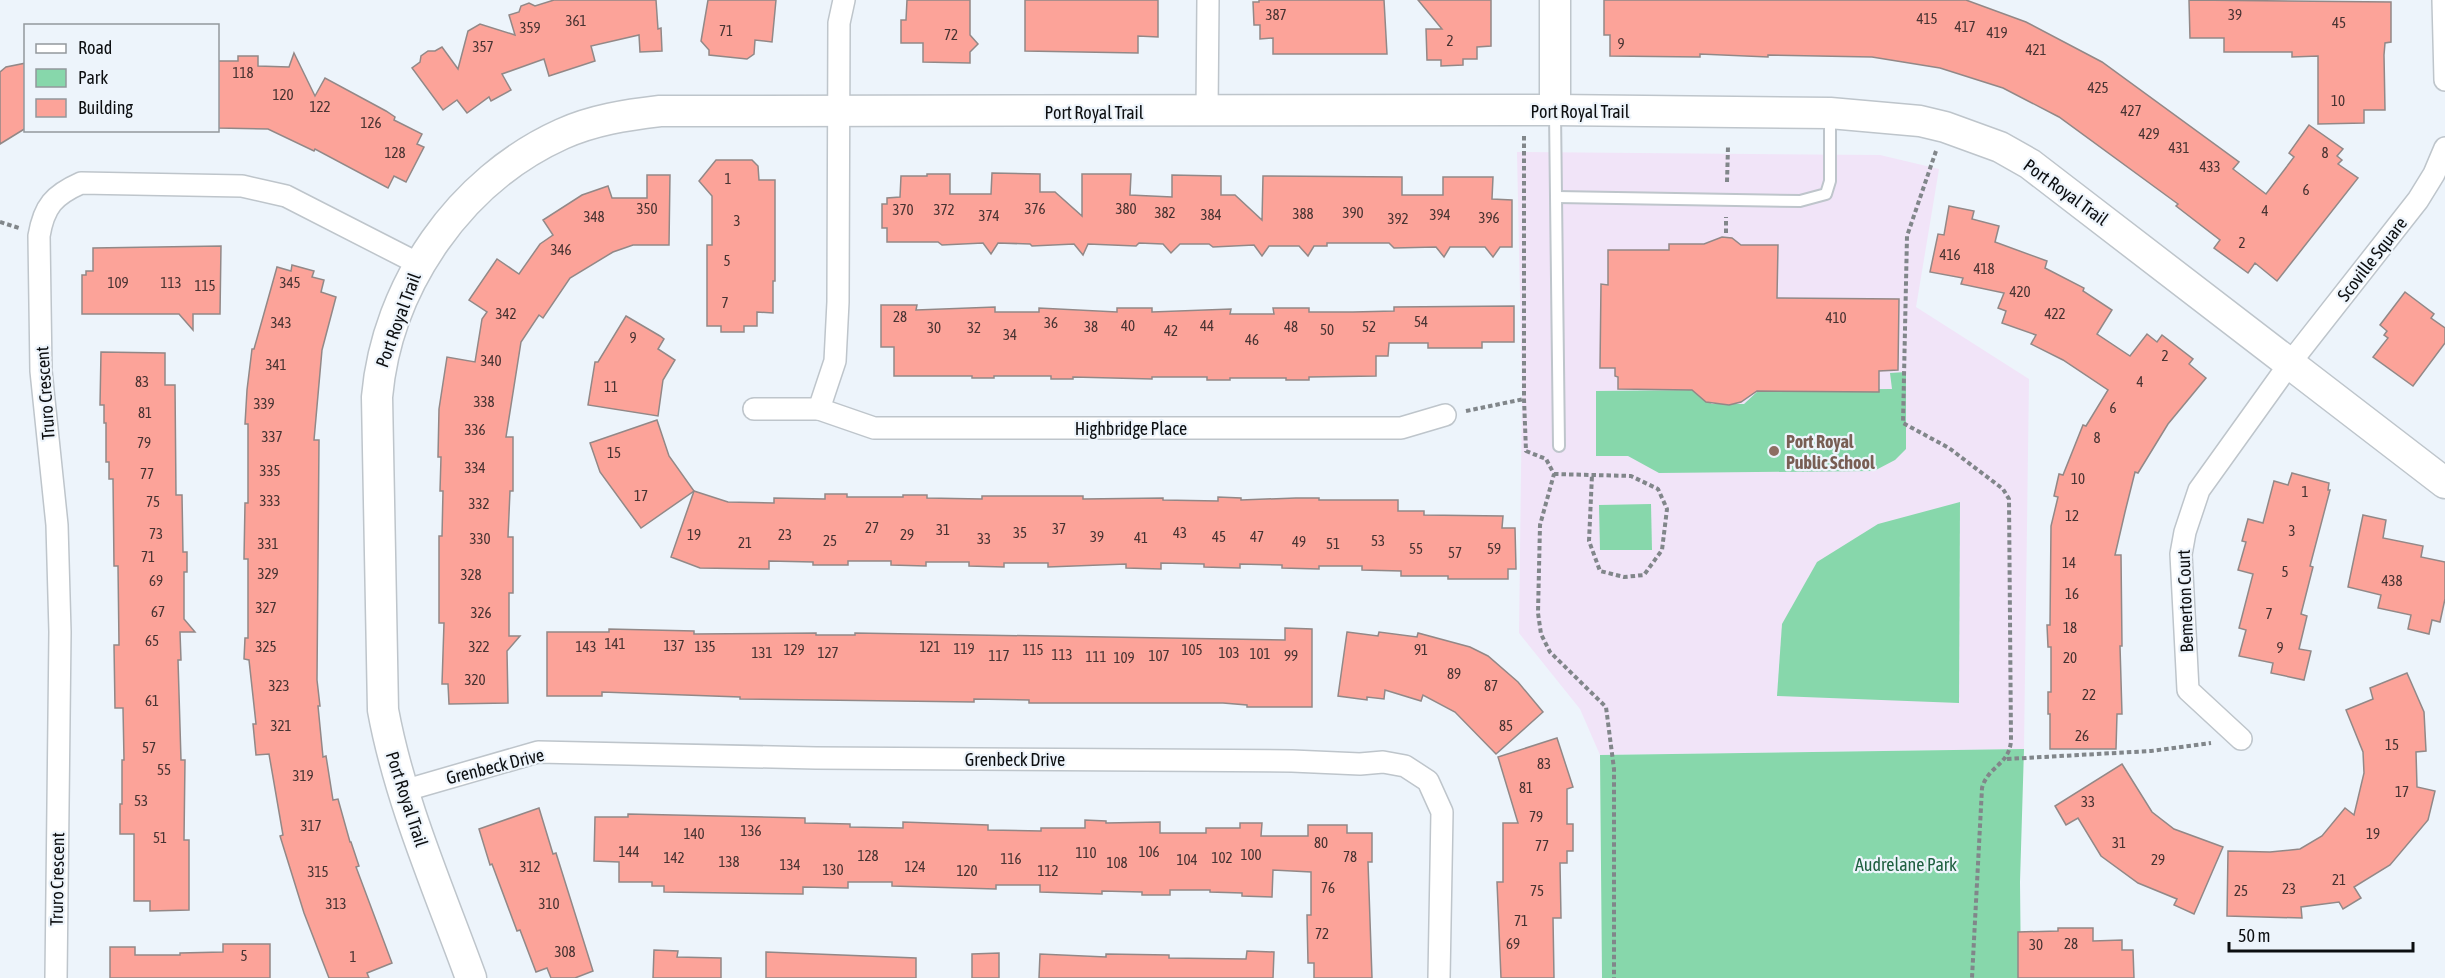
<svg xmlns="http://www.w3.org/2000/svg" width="2445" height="978" viewBox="0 0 2445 978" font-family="'Asap Condensed',sans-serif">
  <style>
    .education { fill: #f1e4f8 }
    .green { fill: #87d7ab }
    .building { fill: #fca399; stroke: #928887; stroke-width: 1.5 }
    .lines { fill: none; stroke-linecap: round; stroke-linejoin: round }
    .lane-casing { stroke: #bec5cb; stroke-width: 14 }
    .street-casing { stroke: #bec5cb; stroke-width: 24 }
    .secondary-casing { stroke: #bec5cb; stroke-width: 33 }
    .path { stroke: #81868a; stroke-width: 4; stroke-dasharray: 4.5 3; stroke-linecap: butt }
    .lane { stroke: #fff; stroke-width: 10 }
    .street { stroke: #fff; stroke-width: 21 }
    .secondary { stroke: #fff; stroke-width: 30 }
    .education-dot { fill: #8d6e63; stroke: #edf4fb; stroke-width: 2 }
    .labels { text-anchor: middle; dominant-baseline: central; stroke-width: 4.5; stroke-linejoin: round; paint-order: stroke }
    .number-label { font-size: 15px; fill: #483332 }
    .street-label { font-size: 18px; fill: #0c0e10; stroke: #edf4fb }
    .education-label { font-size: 18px; font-weight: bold; fill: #785e54; stroke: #edf4fb; text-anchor: start }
    .park-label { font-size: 18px; fill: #1f6041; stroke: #edf4fb }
  </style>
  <rect width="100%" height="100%" fill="#edf4fb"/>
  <path class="education" d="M1517,152L1880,155L1939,169L1916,307L2029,379L2024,749L1600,755L1580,709L1519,633L1522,394Z"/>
  <g class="green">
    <path d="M1906,372V449L1895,460L1874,471L1659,473L1628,456H1596V391L1692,390L1712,404H1744L1759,390L1892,389L1890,373Z"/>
    <path d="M1960,502L1959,703L1777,696L1782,624L1817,562L1878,524Z"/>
    <path d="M1651,504L1652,550H1600L1599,505Z"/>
    <path d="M2024,749L2020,882L2021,978H1602L1600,755Z"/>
  </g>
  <g class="building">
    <path d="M554,0H656L658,29L661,28L662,51L640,52L639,35L591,46L595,61L549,76L544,59L502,74L511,90L491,101L489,97L467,113L457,100L443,110L412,68L420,62L421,56L428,51H435L442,47L458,69L468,31L480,24L515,35L509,15L519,12L521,6L529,3L535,6Z"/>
    <path d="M708,0H776L772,42L755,40L754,54L747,59L709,55V50L701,41Z"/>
    <path d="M907,0H970V35L978,44L970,52V63L923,62V43H901V20H906Z"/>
    <path d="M1025,0H1158V37L1138,36V53L1025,51Z"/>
    <path d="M1259,0H1384L1387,54H1273V38L1260,39V25H1254L1253,2H1259Z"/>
    <path d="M1418,0H1491V46L1477,47V59H1463V65L1441,66V60H1427L1426,29H1442Z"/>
    <path d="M1604,0H1966L2026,22L2102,62L2239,162L2233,169L2266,194L2294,157L2289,153L2309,125L2343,149L2337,156L2342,160L2338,164L2358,178L2277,281L2255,263L2248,273L2214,248L2220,240L2176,206L2178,204L2059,117L2003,88L1940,68L1872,57L1768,55V57L1700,54V57L1610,56V35H1604Z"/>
    <path d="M2189,0L2391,2V42L2385,43L2384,55L2385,110H2364V123L2318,124V56L2292,57V52H2224V38H2190Z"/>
    <path d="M294,53L315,96L325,78L386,111L395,117L394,120L422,134L417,144L424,147L406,182L394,176L388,188L315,149L314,151L268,129L218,128V61H238V56H258V66L289,67Z"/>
    <path d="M26,63V128L0,144V72L6,67Z"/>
    <path d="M716,160H752L758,166L759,180H775V281H773V313L757,312V326H744V332H721V326H707V245H712V196L699,181Z"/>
    <path d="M992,173L1040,174V192H1055L1082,216V174H1131L1130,195L1172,197V175L1221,176V195H1235L1262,220L1263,176L1402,177V195H1443V177H1493L1492,199L1512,200V247H1500L1493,257L1485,247H1450L1444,257L1436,247L1394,248L1389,243H1327V246H1314L1308,256L1299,246H1269L1262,256L1254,245L1213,247L1209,244H1180L1171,253L1163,244L1139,243L1136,246L1088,244L1083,255L1074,244L1032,246L1030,244L998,243L991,254L983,243L942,245L938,242H887V228H882V204H887V198L900,197L901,176H927V174H950V194H991Z"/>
    <path d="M647,175H670L669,245H633L613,252L570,278L543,318L539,315L521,342L506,437H513V491H510L508,537H513V593H509V636H520L507,651L508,703L449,704L448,684H442L444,623H439V536H442L443,491H440L441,457H438L439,409L447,357L475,362L482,319L487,312L469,300L497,259L519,274L540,244L553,235L543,220L582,195L608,186L612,198H647Z"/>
    <path d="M1949,206L1974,211L1972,219L1999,226L1995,242L2047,261L2045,268L2084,288L2083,291L2112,310L2097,334L2130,356L2147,334L2157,342L2162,335L2193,359L2189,364L2206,378L2168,424L2138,473L2135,472L2125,512L2115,555H2121L2122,646H2120L2122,714H2117L2116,749H2050V714H2048V692H2051V647H2048L2047,625H2050L2051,526L2058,497L2054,496L2059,474L2063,475L2083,425L2086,426L2108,390L2063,360L2031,344L2036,335L2002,323L2006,311L1998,308L2004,293L1961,284L1963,278L1930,272L1938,234L1944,235Z"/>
    <path d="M1722,237L1732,238L1741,245H1778L1777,298L1899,299L1898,370L1879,371V392L1757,391L1741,402L1729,405L1706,402L1692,390L1618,389V377L1615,376V368H1600L1601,284L1608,285V250H1669V244H1704Z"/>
    <path d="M221,246L220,314H193V330L179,314H82V275H86V271H93V248Z"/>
    <path d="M292,265L314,271L312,277L324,280L321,292L336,297L322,350L314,440H319L317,680L320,706H318L323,757L326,756L333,800L338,799L350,842H351L359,866L356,867L392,963L367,973L369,978H329L304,913L280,836L283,835L269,754L256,755L253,724H256L249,660L244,659L245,638H248V559H244L245,503H248V424H245L247,390L252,349H254L277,267L291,271Z"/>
    <path d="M2405,292L2434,314L2431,318L2445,328V343L2413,386L2373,357L2388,338L2384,335L2387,331L2380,325Z"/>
    <path d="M881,305H917L916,310L995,307V312H1039V308L1117,312V308H1152V312L1231,309L1230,314H1274L1273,308H1309V312H1353L1394,311V307L1514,306V342H1482V348H1428V343H1389L1388,356H1376V376L1309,377V380H1286V378H1230V380H1207V377H1152V379L1073,377V379H1051V376H994V378H972V376H894V347H881Z"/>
    <path d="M626,316L660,336L664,339L658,349L675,360L663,380L658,416L588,405L595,362H598Z"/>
    <path d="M101,352L165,353V385H175L176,495H182L183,552H187V572H184V619L195,632H180L181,660H178L181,760H185L184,840H189V910L150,911V901H134V834H120V804H122V760H124L123,708H115L114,645H119L118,566H114L113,479H109V462H106V423H104V405H100Z"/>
    <path d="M657,420L669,456L694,491L641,528L600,472L590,443Z"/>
    <path d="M2292,473L2329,483L2328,490H2330L2310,566L2313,567L2301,614L2307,616L2299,649L2311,651L2304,680L2271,673L2273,663L2239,656L2246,630L2239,628L2253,574L2238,570L2246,542L2242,541L2248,519L2263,523L2274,481L2288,485Z"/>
    <path d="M694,491L728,502L774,503V498L825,499V494H847V497H903V495H927V498L982,499V496H1083V499L1163,498V500L1218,501V497L1241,498V500L1296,498H1319V500H1398V511H1424V515L1503,516L1502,528H1515L1516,569H1508V579H1448V576H1401V571L1362,570V566H1319V569L1282,568V565L1240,564V568L1204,567V564L1161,563V569L1126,568V564L1048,567V563H1004V567L969,566V562H926V566L891,565V561H848V565H813V562L769,561V569L700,568L671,557Z"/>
    <path d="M2363,515L2386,520L2383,538L2423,546L2421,557L2445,562V599L2440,622L2432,620L2429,634L2408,629L2411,615L2378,608L2381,595L2348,587Z"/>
    <path d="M1285,628L1312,629V707H1247V705L1223,703H1029V700L974,699V702L740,699V697L602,692V696H547V632H609V629L694,631V634L816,633V635H855V633L1285,640Z"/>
    <path d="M1347,632L1378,636L1379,632L1417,637L1418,633L1470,647L1488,656L1518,682L1543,712L1496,754L1455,712L1423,695L1421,701L1385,690L1384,699L1367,697V700L1338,696Z"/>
    <path d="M2407,673L2424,712L2426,751L2416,752L2417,787L2435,791L2428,820L2390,865L2354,887L2361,898L2343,909L2339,902L2301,907L2302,918L2227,916L2228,851L2270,852L2300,849L2322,836L2345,808L2354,815L2364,773L2363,752L2346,710L2373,699L2370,688Z"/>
    <path d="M1557,738L1573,787L1567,789V824H1573V851H1567V863H1560L1561,918H1553L1554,978H1501L1497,882H1503V823H1518L1498,757Z"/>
    <path d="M2122,764L2152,812L2174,829L2223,847L2194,914L2174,905L2177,899L2138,883L2101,856L2078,818L2066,825L2055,806Z"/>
    <path d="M539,808L553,854L556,853L593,971L575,978H551L547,968L536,972L520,930L517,931L492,864L490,865L479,829Z"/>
    <path d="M628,814L805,818V823L850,824V827L903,828V822L988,825V830L1041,831V828H1085V820L1106,821V823L1160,822V833H1206V828H1240V823H1262L1261,836H1308V825H1347V833H1372V862H1368L1372,978H1314V963H1308L1307,915H1311V872L1273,870L1272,897L1242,896V893L1210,892V890H1170V895H1142V892L1102,891V894L1040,892V885H996V889L892,886V882H848V888L803,887V894L664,892V886H652V882H619V862L594,861L595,817H628Z"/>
    <path d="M2058,928H2093V941L2122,940V950H2133L2134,978H2018V932L2058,931Z"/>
    <path d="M223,944H270V978H110V947H135V955H180V953L223,952Z"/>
    <path d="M654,950L678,951L677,957L721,958V978H653Z"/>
    <path d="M1247,951L1274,952L1273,978H1039L1040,954L1106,957V954L1169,955V958L1246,959Z"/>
    <path d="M766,952L916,958V978H766Z"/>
    <path d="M999,953V978H972V954Z"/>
  </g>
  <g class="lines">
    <defs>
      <g id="lane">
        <path d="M1555,113L1559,446"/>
        <path d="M1557,197L1800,201L1826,194L1830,181V114"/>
      </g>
      <g id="street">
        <path d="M844,0L839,23L838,302L835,361L819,409L874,428H1401L1445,415"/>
        <path d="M2443,0L2445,80"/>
        <path d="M1207,112L1208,0"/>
        <path d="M754,409H819"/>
        <path d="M2241,739L2188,690L2181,554L2185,532L2199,490L2290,363L2418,200L2434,174L2445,148"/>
        <path d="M403,791L538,752L816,758L1292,761L1360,764L1383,762L1405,766L1428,781L1442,812L1439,978"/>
        <path d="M56,978L60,632L57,525L41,371L39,236C44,206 54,195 81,183L242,186L286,196L419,264"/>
      </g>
      <g id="secondary">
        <path d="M1555,0V110"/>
        <path d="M471,978C439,890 400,802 383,710L377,397C387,285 460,180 562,134C593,120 626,115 660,111L1555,110L1830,113L1920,121L1945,127L2000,147L2030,164L2445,483"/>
      </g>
    </defs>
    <use href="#lane" class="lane-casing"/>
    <use href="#street" class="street-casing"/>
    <use href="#secondary" class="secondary-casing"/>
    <g class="path">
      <path d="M1524,136V399L1526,451L1546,459L1554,474L1540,525L1538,613L1541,634L1550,652L1606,707L1614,769V978"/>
      <path d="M1936,151L1907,236L1903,423L1949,448L2003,489L2009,499L2011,741C2009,765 1988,766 1982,788L1972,978"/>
      <path d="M1727,182L1728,147"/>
      <path d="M0,222L19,228"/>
      <path d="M1726,233V217"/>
      <path d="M1466,411L1524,399"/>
      <path d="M1554,474L1631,476L1658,489L1667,509L1662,550L1644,575L1624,577L1600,571L1589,541L1592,475"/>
      <path d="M2007,759L2151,751L2211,743"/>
    </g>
    <use href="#lane" class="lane"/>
    <use href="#street" class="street"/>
    <use href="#secondary" class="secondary"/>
  </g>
  <circle class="education-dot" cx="1774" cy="451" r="6"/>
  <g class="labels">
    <g class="number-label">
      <text x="1276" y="14">387</text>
      <text x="2235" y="14">39</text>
      <text x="1927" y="18">415</text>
      <text x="576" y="20">361</text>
      <text x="2339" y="22">45</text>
      <text x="1965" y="26">417</text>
      <text x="530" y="27">359</text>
      <text x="726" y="30">71</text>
      <text x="1997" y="32">419</text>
      <text x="951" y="34">72</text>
      <text x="1450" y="40">2</text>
      <text x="1621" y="43">9</text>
      <text x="483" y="46">357</text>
      <text x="2036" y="49">421</text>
      <text x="243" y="72">118</text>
      <text x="2098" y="87">425</text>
      <text x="283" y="94">120</text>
      <text x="2338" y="100">10</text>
      <text x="320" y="106">122</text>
      <text x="2131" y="110">427</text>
      <text x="371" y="122">126</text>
      <text x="2149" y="133">429</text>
      <text x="2179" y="147">431</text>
      <text x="395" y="152">128</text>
      <text x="2325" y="152">8</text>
      <text x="2210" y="166">433</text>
      <text x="728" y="178">1</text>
      <text x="2306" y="189">6</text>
      <text x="647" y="208">350</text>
      <text x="1035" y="208">376</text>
      <text x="1126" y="208">380</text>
      <text x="903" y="209">370</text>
      <text x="944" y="209">372</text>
      <text x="2265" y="210">4</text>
      <text x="1165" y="212">382</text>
      <text x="1353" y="212">390</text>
      <text x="1303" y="213">388</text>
      <text x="1211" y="214">384</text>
      <text x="1440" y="214">394</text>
      <text x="989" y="215">374</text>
      <text x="594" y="216">348</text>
      <text x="1489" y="217">396</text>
      <text x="1398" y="218">392</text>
      <text x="737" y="220">3</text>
      <text x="2242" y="242">2</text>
      <text x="561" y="249">346</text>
      <text x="1950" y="254">416</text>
      <text x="727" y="260">5</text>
      <text x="1984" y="268">418</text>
      <text x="118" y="282">109</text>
      <text x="171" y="282">113</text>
      <text x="290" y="282">345</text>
      <text x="205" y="285">115</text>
      <text x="2020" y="291">420</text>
      <text x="725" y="302">7</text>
      <text x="506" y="313">342</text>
      <text x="2055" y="313">422</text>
      <text x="900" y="316">28</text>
      <text x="1836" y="317">410</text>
      <text x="1421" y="321">54</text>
      <text x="281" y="322">343</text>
      <text x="1051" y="322">36</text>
      <text x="1128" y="325">40</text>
      <text x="1207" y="325">44</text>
      <text x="1091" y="326">38</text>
      <text x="1291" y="326">48</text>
      <text x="1369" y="326">52</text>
      <text x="934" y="327">30</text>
      <text x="974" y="327">32</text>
      <text x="1327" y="329">50</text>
      <text x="1171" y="330">42</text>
      <text x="1010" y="334">34</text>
      <text x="633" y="337">9</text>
      <text x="1252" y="339">46</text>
      <text x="2165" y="355">2</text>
      <text x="491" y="360">340</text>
      <text x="276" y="364">341</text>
      <text x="142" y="381">83</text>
      <text x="2140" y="381">4</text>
      <text x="611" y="386">11</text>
      <text x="484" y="401">338</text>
      <text x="264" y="403">339</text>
      <text x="2113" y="407">6</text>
      <text x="145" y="412">81</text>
      <text x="475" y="429">336</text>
      <text x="272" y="436">337</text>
      <text x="2097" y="437">8</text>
      <text x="144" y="442">79</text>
      <text x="614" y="452">15</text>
      <text x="475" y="467">334</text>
      <text x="270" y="470">335</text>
      <text x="147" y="473">77</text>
      <text x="2078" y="478">10</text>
      <text x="2305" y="491">1</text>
      <text x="641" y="495">17</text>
      <text x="270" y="500">333</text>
      <text x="153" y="501">75</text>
      <text x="479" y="503">332</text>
      <text x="2072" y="515">12</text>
      <text x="872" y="527">27</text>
      <text x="1059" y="528">37</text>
      <text x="943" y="529">31</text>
      <text x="2292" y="530">3</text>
      <text x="1020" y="532">35</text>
      <text x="1180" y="532">43</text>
      <text x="156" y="533">73</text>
      <text x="694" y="534">19</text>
      <text x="785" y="534">23</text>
      <text x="907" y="534">29</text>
      <text x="1097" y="536">39</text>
      <text x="1219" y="536">45</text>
      <text x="1257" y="536">47</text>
      <text x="1141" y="537">41</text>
      <text x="480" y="538">330</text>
      <text x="984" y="538">33</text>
      <text x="830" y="540">25</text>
      <text x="1378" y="540">53</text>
      <text x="1299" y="541">49</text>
      <text x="745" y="542">21</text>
      <text x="268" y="543">331</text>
      <text x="1333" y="543">51</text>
      <text x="1416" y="548">55</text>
      <text x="1494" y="548">59</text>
      <text x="1455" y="552">57</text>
      <text x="148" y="556">71</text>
      <text x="2069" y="562">14</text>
      <text x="2285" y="571">5</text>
      <text x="268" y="573">329</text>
      <text x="471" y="574">328</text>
      <text x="156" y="580">69</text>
      <text x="2392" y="580">438</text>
      <text x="2072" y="593">16</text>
      <text x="266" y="607">327</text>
      <text x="158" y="611">67</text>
      <text x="481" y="612">326</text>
      <text x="2269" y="613">7</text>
      <text x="2070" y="627">18</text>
      <text x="152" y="640">65</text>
      <text x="615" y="643">141</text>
      <text x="674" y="645">137</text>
      <text x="266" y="646">325</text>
      <text x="479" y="646">322</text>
      <text x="586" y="646">143</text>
      <text x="705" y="646">135</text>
      <text x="930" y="646">121</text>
      <text x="2280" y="647">9</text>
      <text x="964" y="648">119</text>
      <text x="794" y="649">129</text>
      <text x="1033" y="649">115</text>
      <text x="1192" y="649">105</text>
      <text x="1421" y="649">91</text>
      <text x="762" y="652">131</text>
      <text x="828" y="652">127</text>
      <text x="1229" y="652">103</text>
      <text x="1260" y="653">101</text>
      <text x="1062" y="654">113</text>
      <text x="999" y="655">117</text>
      <text x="1159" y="655">107</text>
      <text x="1291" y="655">99</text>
      <text x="1096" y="656">111</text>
      <text x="1124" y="657">109</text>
      <text x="2070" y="657">20</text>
      <text x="1454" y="673">89</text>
      <text x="475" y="679">320</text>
      <text x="279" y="685">323</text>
      <text x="1491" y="685">87</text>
      <text x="2089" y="694">22</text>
      <text x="152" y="700">61</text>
      <text x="281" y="725">321</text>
      <text x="1506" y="725">85</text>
      <text x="2082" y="735">26</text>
      <text x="2392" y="744">15</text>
      <text x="149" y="747">57</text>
      <text x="1544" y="763">83</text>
      <text x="164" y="769">55</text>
      <text x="303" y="775">319</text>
      <text x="1526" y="787">81</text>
      <text x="2402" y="791">17</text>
      <text x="141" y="800">53</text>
      <text x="2088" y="801">33</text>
      <text x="1536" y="816">79</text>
      <text x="311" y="825">317</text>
      <text x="751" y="830">136</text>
      <text x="694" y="833">140</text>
      <text x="2373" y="833">19</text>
      <text x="160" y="837">51</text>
      <text x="1321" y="842">80</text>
      <text x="2119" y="842">31</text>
      <text x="1542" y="845">77</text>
      <text x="629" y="851">144</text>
      <text x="1149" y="851">106</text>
      <text x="1086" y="852">110</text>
      <text x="1251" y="854">100</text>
      <text x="868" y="855">128</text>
      <text x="1350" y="856">78</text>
      <text x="674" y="857">142</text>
      <text x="1222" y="857">102</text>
      <text x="1011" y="858">116</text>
      <text x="1187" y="859">104</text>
      <text x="2158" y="859">29</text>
      <text x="729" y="861">138</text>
      <text x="1117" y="862">108</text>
      <text x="790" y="864">134</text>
      <text x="530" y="866">312</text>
      <text x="915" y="866">124</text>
      <text x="833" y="869">130</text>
      <text x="967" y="870">120</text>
      <text x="1048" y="870">112</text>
      <text x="318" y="871">315</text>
      <text x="2339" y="879">21</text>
      <text x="1328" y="887">76</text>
      <text x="2289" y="888">23</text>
      <text x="1537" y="890">75</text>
      <text x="2241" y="890">25</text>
      <text x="336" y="903">313</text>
      <text x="549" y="903">310</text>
      <text x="1521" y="920">71</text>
      <text x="1322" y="933">72</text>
      <text x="1513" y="943">69</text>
      <text x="2071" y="943">28</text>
      <text x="2036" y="944">30</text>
      <text x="565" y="951">308</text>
      <text x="244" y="955">5</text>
      <text x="353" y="956">1</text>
    </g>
    <g class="street-label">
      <text x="1580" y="111">Port Royal Trail</text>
      <text x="1094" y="112">Port Royal Trail</text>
      <text transform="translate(2066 192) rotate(36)">Port Royal Trail</text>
      <text transform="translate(2372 259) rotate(-52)">Scoville Square</text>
      <text transform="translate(398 320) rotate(-70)">Port Royal Trail</text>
      <text transform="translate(45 393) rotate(-94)">Truro Crescent</text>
      <text x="1131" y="428">Highbridge Place</text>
      <text transform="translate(2185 601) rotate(-92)">Bemerton Court</text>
      <text x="1015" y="759">Grenbeck Drive</text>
      <text transform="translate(495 766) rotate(-14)">Grenbeck Drive</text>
      <text transform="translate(407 799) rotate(72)">Port Royal Trail</text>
      <text transform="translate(57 879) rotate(-89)">Truro Crescent</text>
    </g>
    <g class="education-label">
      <text x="1786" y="441">Port Royal<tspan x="1786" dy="21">Public School</tspan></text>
    </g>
    <g class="park-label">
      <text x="1906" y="864">Audrelane Park</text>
    </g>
  </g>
  <rect x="24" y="24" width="195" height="108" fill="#edf4fb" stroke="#93989d" stroke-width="1.5"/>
  <rect x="36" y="44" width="30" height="9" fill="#ffffff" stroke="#93989d" stroke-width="1.5"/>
  <text x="78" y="54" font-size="18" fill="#0c0e10">Road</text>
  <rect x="36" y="69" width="30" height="18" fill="#87d7ab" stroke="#93989d" stroke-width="1.5"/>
  <text x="78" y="84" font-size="18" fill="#0c0e10">Park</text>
  <rect x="36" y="99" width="30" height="18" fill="#fca399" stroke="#93989d" stroke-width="1.5"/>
  <text x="78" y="114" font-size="18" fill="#0c0e10">Building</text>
  <path d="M2229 942v9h184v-9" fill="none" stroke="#0c0e10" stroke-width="3"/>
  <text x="2238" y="942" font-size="18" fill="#0c0e10" stroke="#edf4fb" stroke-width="4.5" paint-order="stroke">50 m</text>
</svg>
